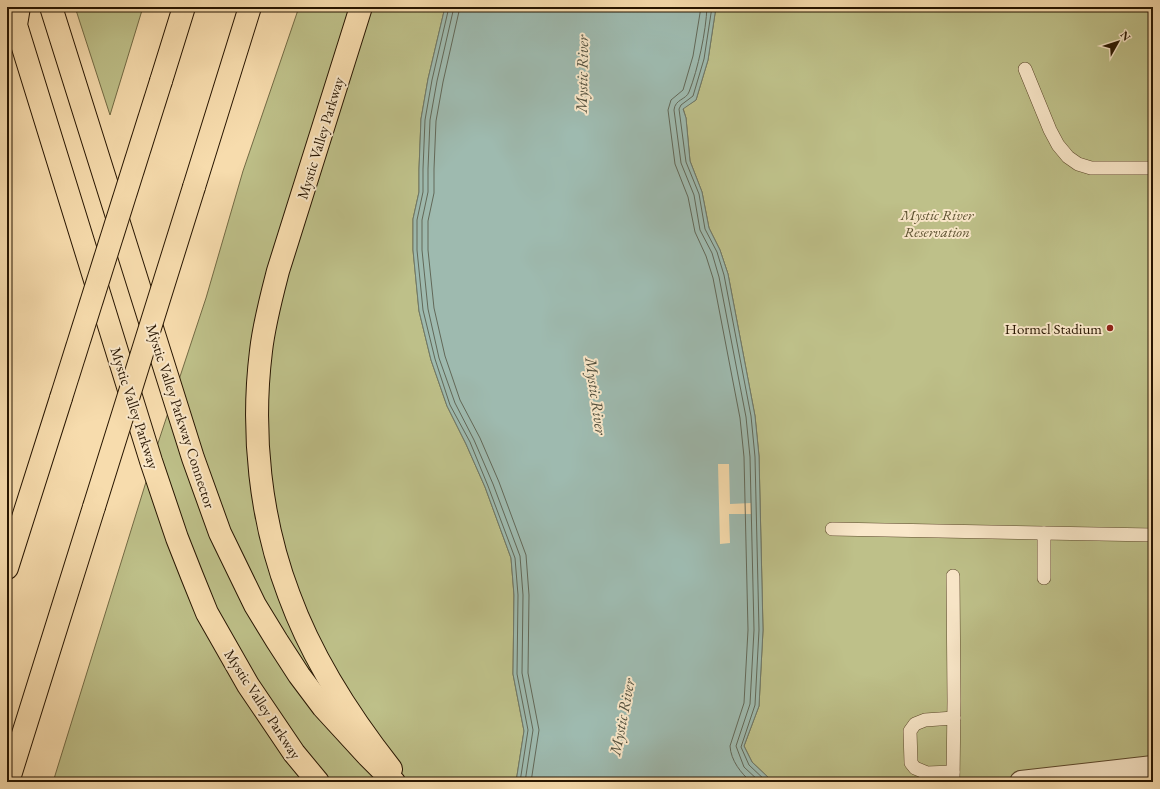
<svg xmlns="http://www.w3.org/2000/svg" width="1160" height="789" viewBox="0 0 1160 789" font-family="'EB Garamond',serif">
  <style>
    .green { fill: #bec089; stroke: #726a44 }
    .water { fill: #9ebaaf; stroke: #6e7869 }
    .pier { fill: #f7dcad }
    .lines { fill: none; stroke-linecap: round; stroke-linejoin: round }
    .shore { stroke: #626858; stroke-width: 1 }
    .lane-casing { stroke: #5b472b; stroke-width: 14 }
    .street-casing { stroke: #5b472b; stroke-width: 24 }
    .primary-casing { stroke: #271500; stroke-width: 24 }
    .highway-casing { stroke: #271500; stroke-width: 24 }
    .lane { stroke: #fae8ca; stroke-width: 13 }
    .street { stroke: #fae8ca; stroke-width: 22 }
    .primary { stroke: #f7dcad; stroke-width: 22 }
    .highway { stroke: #f7dcad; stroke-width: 22 }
    .highway-bridge-casing { stroke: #271500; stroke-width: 24; stroke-linecap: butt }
    .highway-bridge { stroke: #f7dcad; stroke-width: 22 }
    .poi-dot { fill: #8f2418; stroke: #fae8ca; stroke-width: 1.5 }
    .labels { text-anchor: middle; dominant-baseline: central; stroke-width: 4; stroke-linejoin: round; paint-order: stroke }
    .street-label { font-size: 15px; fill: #271500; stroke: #fae8ca }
    .park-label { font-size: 15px; font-style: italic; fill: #5c5130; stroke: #fae8ca }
    .poi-label { font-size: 15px; fill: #271500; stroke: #fae8ca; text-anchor: end }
    .water-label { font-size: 16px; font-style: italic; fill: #514f3d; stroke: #fae8ca }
  </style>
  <rect width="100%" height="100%" fill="#f7dcad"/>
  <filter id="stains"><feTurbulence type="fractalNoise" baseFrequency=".005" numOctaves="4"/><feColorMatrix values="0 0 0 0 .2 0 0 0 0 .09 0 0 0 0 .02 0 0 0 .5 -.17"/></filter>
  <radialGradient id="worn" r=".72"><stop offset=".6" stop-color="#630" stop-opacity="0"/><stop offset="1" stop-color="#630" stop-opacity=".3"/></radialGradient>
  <g class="green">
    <path d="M75,7H143L110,115Z"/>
    <path d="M299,7H445L428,79L421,119L419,169V192L413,219V250L419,311L431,360L447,406L466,444L485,487L511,558L514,595L513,674L524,731L516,782H53L159,440L206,298L243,171Z"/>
    <path d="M716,7H1153V782H771L772,781L752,762L744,746L759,706L763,630L759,456L755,416L728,274L720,250L709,228L702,192L690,161L686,118L683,108L696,100L708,60Z"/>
  </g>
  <path class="water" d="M445,7H716L708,60L696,100L683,109L686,118L690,161L702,192L709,228L720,250L728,274L755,416L759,456L763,630L759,706L744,746L752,762L772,781L771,782H516L524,731L513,674L514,595L511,558L485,487L466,444L447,406L431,360L419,311L413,250V219L419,192V169L421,119L428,79Z"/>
  <path class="pier" d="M718,464H729L730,504L751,503V514H729L730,543L720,544Z"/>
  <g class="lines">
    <g class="shore">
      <path d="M449,7L432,80L425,120L423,169V192L417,220V250L423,310L435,359L450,405L470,442L488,486L515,558L518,595L517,674L528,730L520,782"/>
      <path d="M454,7L437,81L430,120L428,169V192L422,220V250L428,309L439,358L455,403L474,440L493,484L520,556L523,595L522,673L533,730L525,782"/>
      <path d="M460,7L443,82L436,121L434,169V193L428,221V250L434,308L445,356L460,400L480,438L499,482L526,555L529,595L528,673L539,730L531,782"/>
      <path d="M701,7L693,56L683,90L671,100L668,110L675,164L688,197L695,232L706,256L713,278L740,418L744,457L748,630L744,703L730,746C731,761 741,773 751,782"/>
      <path d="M707,7C706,32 698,69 689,92C686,100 675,99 674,110L681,163L694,195L700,230L712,253L719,277L746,417L750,457L754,630L750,704L736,746L744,767L760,782"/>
      <path d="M712,7L704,59L693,96L681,105L679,109L686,162L699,194L705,229L717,252L724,275L751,416L755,457L759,630L755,705L741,747L749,765L767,782"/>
    </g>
    <defs>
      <g id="lane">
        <path d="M1025,69L1050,130L1058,145L1068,157L1078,164L1091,168H1153"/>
        <path d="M832,529L1153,535"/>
        <path d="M1044,578V533"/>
        <path d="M953,772L927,773L915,768L911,763L910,731L915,724L925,720L954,718"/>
        <path d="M953,782L954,701L953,576"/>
      </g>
      <path id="street" d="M1021,782L1153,767"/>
      <path id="primary" d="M361,7L278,271C271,298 264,324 261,351C251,432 260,519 289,595C312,658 350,717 391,769"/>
      <g id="highway">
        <path d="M19,7L16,25L151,461L177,538L192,576L207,613L248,685L294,753L318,782"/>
        <path d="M51,7L193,458L220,533L255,605L277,641L299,675L323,707L368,756L394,782"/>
        <path d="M161,81L184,7"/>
        <path d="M194,187L250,7"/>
        <path d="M7,568L61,398"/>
        <path d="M8,782L94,507"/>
      </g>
    </defs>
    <use href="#lane" class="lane-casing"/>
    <use href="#street" class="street-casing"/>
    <use href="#primary" class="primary-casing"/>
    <use href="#highway" class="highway-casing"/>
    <use href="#lane" class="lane"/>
    <use href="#street" class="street"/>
    <use href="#primary" class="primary"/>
    <use href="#highway" class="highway"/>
    <defs>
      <g id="highway-bridge">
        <path d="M61,398L161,81"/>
        <path d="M94,507L194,187"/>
      </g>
    </defs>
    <use href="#highway-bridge" class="highway-bridge-casing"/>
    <use href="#highway-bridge" class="highway-bridge"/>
  </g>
  <circle class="poi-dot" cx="1110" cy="328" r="4"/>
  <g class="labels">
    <g class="street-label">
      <text transform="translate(320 138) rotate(-73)">Mystic Valley Parkway</text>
      <text transform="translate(135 408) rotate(72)">Mystic Valley Parkway</text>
      <text transform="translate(181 416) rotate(72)">Mystic Valley Parkway Connector</text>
      <text transform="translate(263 704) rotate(57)">Mystic Valley Parkway</text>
    </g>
    <g class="park-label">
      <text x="937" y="214">Mystic River<tspan x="937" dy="17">Reservation</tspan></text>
    </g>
    <g class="poi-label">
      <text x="1102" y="328">Hormel Stadium</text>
    </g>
    <g class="water-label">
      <text transform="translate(582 74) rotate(-89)">Mystic River</text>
      <text transform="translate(596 396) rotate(82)">Mystic River</text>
      <text transform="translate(622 717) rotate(-79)">Mystic River</text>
    </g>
  </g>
  <rect width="1160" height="789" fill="none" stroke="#f7dcad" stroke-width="24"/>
  <rect x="8" y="8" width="1144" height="773" fill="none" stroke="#271500" stroke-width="2"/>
  <rect x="12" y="12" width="1136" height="765" fill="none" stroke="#271500"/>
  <g transform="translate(1118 42) rotate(51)" stroke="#fae8ca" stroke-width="3" paint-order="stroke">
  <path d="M0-3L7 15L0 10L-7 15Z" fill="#271500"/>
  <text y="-6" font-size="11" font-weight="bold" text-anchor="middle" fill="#271500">N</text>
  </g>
  <rect width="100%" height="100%" filter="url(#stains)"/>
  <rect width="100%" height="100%" fill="url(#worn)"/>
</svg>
